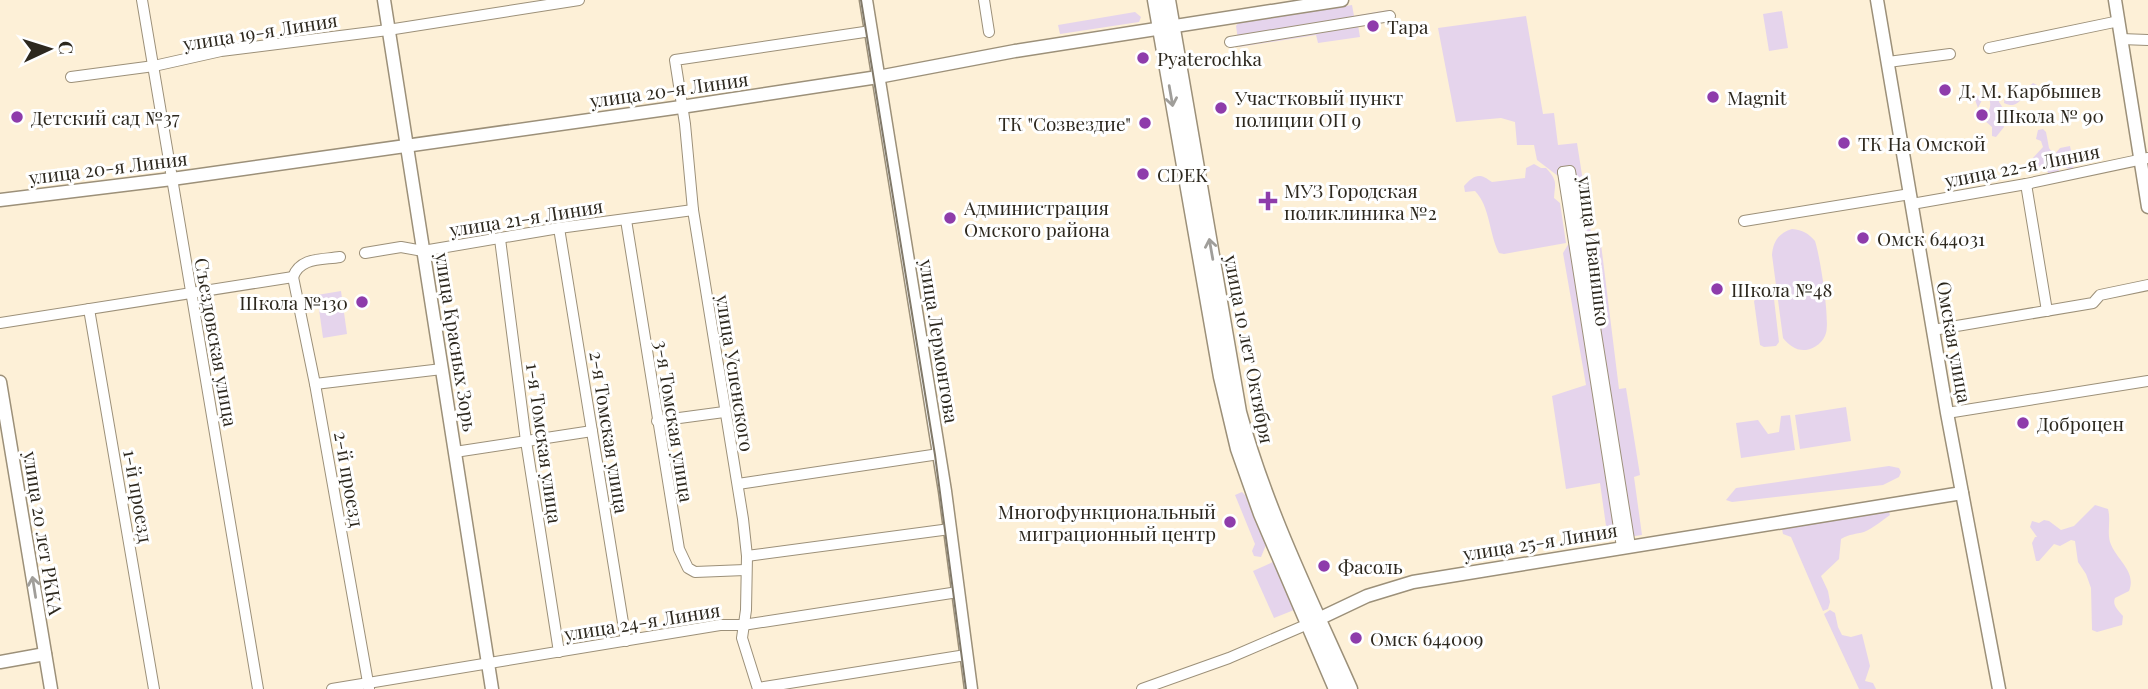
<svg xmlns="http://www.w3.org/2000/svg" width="2148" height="689" viewBox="0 0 2148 689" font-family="'Playfair Display',serif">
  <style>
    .green { fill: #e5d4ec }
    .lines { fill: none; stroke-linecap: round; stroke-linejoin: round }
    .street-casing { stroke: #9c9079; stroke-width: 12 }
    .secondary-casing { stroke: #9c9079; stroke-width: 15 }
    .primary-casing { stroke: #9c9079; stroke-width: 17 }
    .street { stroke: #fff; stroke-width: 10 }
    .secondary { stroke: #fff; stroke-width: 12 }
    .primary { stroke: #fff; stroke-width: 14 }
    .tram { stroke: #817969; stroke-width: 2 }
    .oneway { stroke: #a09e9a }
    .poi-dot { fill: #8e3cab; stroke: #fff; stroke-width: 2.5 }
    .labels { text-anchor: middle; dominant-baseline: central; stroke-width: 6; stroke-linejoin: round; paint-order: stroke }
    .poi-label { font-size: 19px; fill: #2d281e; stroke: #fff; text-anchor: start }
    .street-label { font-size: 19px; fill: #2d281e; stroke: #fff }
  </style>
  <rect width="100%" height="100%" fill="#fdf0d7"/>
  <g class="green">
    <path d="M1352,5L1354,16L1388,10L1389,20L1358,25L1360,37L1318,43L1316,35L1239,47L1236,26L1238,23Z"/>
    <path d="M1782,11L1788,48L1769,51L1763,14Z"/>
    <path d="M1135,12L1141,17L1139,22L1060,34L1058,25Z"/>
    <path d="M1526,16L1543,114L1554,113L1558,145L1577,143L1593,245L1601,244L1619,389L1626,388L1640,475L1634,477L1642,535L1608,540L1600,483L1566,489L1552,396L1586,385L1563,253L1569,243L1558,176L1537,160L1534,145H1517L1515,122L1501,118L1456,122L1438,28Z"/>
    <path d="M2033,83L2037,85V96L2023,98C2016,105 2013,107 2004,103C2006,90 2013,92 2024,89C2027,88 2030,85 2033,83Z"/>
    <path d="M1999,92V102L2003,108L1999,111L2004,127L1996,137L1992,136V127L1984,120C1986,111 1993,110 1989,98H1983L1978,108L1974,97Z"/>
    <path d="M2043,129L2046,132L2049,148L2054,155L2060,148L2070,146L2074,165L2072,170L2057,165L2059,171L2053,175L2048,173L2045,165L2037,167L2032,165V159L2043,147L2041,141L2036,139L2038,130Z"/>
    <path d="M1534,164L1541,168H1546C1558,181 1555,183 1554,198L1560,203L1566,243L1504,254L1499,253C1489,234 1490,206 1475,191L1465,192L1464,186C1474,175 1479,172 1492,182L1525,178L1526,168Z"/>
    <path d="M1792,229C1803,230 1808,233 1815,241C1820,256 1830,319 1826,333C1824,341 1815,349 1806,350C1796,351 1789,345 1783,338L1772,255C1773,241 1779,233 1792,229Z"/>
    <path d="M341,291L347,334L323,338L317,295Z"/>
    <path d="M1770,296L1774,299L1779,342L1776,346L1764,347L1760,345L1754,301L1757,298Z"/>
    <path d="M1846,407L1851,441L1800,449L1795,415Z"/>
    <path d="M1790,415L1795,450L1741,458L1736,423L1758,420L1768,434L1779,432L1781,416Z"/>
    <path d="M1889,466L1899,468L1901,472L1899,477L1883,485L1732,502L1726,500L1736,488Z"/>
    <path d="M1242,492L1245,495L1266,545L1261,557L1254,556L1252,551L1255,544L1235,495Z"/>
    <path d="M2095,505L2108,509C2111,520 2107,531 2110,542C2116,560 2137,571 2129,591L2115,598C2112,605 2118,610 2123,616L2122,625L2097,632L2092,630L2091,588L2086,574L2078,562L2075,541L2071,540L2060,546L2054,544L2039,561H2036L2032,543L2035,537H2037L2030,527L2032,521L2039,523L2044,520L2049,521L2061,530L2074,526Z"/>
    <path d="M1888,509L1890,515C1883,520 1872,529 1864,532C1856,534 1850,534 1841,539L1839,559L1821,576L1828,591L1830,602L1828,609L1823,611L1791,537L1783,534L1782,529L1784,526Z"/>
    <path d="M1273,562L1294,610L1274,618L1253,571Z"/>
    <path d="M1830,610L1835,613L1838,627L1842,635L1851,637L1862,634L1870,666L1865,681L1873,683L1876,689H1859L1824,614Z"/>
  </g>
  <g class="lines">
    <defs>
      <g id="street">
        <path d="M142,0L258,689"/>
        <path d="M984,0L989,32"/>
        <path d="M2121,39L2148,40"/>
        <path d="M1230,42L1390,16"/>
        <path d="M1989,48L2119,21"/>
        <path d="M1888,62L1950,54"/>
        <path d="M71,77L154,66L221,51L388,30L579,0"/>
        <path d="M1563,172L1570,171L1630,546"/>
        <path d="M1563,172L1622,547"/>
        <path d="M2026,184L2047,311"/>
        <path d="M1912,204L2026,184L2148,158"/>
        <path d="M626,220L679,549L688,568L695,572L745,570"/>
        <path d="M1744,221L1910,194"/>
        <path d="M559,228L626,641"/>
        <path d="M500,239L526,441L559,652"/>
        <path d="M365,253L401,247L423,251L559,228L693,210"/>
        <path d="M293,277L315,384L369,688"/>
        <path d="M293,277C300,257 322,260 340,257"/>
        <path d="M89,309L154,689"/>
        <path d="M0,323L293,277"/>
        <path d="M1933,330L2093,303L2100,295L2148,285"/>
        <path d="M315,384L442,369"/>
        <path d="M1947,413L2148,381"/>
        <path d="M657,421L724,412"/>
        <path d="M455,452L592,431"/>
        <path d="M738,484L939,454"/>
        <path d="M747,556L950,529"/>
        <path d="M758,688L966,655"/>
        <path d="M332,689L720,625H743L958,592"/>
        <path d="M758,689L742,638L746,610L747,556L743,519L693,210L685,124L675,60L871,31"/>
        <path d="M1142,689L1229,658L1308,624"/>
      </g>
      <g id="secondary">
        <path d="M384,0L492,689"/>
        <path d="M866,0L945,491L971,689"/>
        <path d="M1877,0L1947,413L1999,689"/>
        <path d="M2115,0L2148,207"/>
        <path d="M0,200L172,179L681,107L878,77L1015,51L1342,0"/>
        <path d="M0,382L51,689"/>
        <path d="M1310,623L1367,596L1413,582L1962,493"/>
        <path d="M0,662L45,654"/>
      </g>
      <g id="primary">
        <path d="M1155,0L1221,377L1238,449L1261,514L1336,689"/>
        <path d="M1168,0L1239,412C1265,508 1310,599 1350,689"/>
      </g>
    </defs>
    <use href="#street" class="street-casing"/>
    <use href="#secondary" class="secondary-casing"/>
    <use href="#primary" class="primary-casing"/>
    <use href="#street" class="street"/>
    <use href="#secondary" class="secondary"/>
    <use href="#primary" class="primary"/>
    <path class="tram" d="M861,0L935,455L966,689"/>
  </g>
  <defs><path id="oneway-shaft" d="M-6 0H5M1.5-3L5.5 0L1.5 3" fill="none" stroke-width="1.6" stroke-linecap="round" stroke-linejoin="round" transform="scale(1.75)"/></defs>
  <g class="oneway">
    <use href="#oneway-shaft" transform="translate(1171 96) rotate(80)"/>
    <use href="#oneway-shaft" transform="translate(1211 249) rotate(-100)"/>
    <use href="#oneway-shaft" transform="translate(34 587) rotate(-99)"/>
  </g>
  <g class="poi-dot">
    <circle cx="1373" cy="26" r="7"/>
    <circle cx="1143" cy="58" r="7"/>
    <circle cx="1945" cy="90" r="7"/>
    <circle cx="1713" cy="97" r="7"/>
    <circle cx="1221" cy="108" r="7"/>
    <circle cx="1982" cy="115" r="7"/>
    <circle cx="17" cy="117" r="7"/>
    <circle cx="1145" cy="123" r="7"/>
    <circle cx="1844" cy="143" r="7"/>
    <circle cx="1143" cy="174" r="7"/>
    <path d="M1264.5 190.5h7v7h7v7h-7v7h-7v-7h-7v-7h7z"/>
    <circle cx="950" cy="218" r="7"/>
    <circle cx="1863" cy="238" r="7"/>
    <circle cx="1717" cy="289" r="7"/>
    <circle cx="362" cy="302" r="7"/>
    <circle cx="2023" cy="423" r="7"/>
    <circle cx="1230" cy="522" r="7"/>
    <circle cx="1324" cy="566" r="7"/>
    <circle cx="1356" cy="638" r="7"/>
  </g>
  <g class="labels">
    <g class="poi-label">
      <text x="1387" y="26">Тара</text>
      <text x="1157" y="58">Pyaterochka</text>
      <text x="1959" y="90">Д. М. Карбышев</text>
      <text x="1235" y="97">Участковый пункт<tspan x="1235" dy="22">полиции ОП 9</tspan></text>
      <text x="1727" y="97">Magnit</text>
      <text x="1996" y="115">Школа № 90</text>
      <text x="31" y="117">Детский сад №37</text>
      <text x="1131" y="123" text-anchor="end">ТК "Созвездие"</text>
      <text x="1858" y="143">ТК На Омской</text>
      <text x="1157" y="174">CDEK</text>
      <text x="1284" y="190">МУЗ Городская<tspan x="1284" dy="22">поликлиника №2</tspan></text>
      <text x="964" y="207">Администрация<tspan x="964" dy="22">Омского района</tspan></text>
      <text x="1877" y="238">Омск 644031</text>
      <text x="1731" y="289">Школа №48</text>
      <text x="348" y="302" text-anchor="end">Школа №130</text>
      <text x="2037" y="423">Доброцен</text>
      <text x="1216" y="511" text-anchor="end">Многофункциональный<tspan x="1216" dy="22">миграционный центр</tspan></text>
      <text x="1338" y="566">Фасоль</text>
      <text x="1370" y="638">Омск 644009</text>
    </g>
    <g class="street-label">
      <text transform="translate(260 31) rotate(-9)">улица 19-я Линия</text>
      <text transform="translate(669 89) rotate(-8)">улица 20-я Линия</text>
      <text transform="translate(2022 165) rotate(-11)">улица 22-я Линия</text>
      <text transform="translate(108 167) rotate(-7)">улица 20-я Линия</text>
      <text transform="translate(526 217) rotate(-9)">улица 21-я Линия</text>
      <text transform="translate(1595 251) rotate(83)">улица Иванишко</text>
      <text transform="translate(940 341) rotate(81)">улица Лермонтова</text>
      <text transform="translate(217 342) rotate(80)">Съездовская улица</text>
      <text transform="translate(457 342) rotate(81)">улица Красных Зорь</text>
      <text transform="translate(1955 342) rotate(80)">Омская улица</text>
      <text transform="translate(1250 349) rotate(79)">улица 10 лет Октября</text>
      <text transform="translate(736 373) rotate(81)">улица Успенского</text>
      <text transform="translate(675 421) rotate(81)">3-я Томская улица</text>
      <text transform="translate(610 432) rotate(81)">2-я Томская улица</text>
      <text transform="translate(545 443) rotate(82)">1-я Томская улица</text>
      <text transform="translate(350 479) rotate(80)">2-й проезд</text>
      <text transform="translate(139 496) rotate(80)">1-й проезд</text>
      <text transform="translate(44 533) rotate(81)">улица 20 лет РККА</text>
      <text transform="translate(1540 541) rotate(-9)">улица 25-я Линия</text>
      <text transform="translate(642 621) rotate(-9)">улица 24-я Линия</text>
    </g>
  </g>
  <g transform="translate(49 49) rotate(86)" stroke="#ffffff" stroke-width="5" paint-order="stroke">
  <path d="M0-5L12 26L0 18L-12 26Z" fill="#2d281e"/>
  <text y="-10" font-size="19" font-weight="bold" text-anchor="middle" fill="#2d281e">С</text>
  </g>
</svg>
